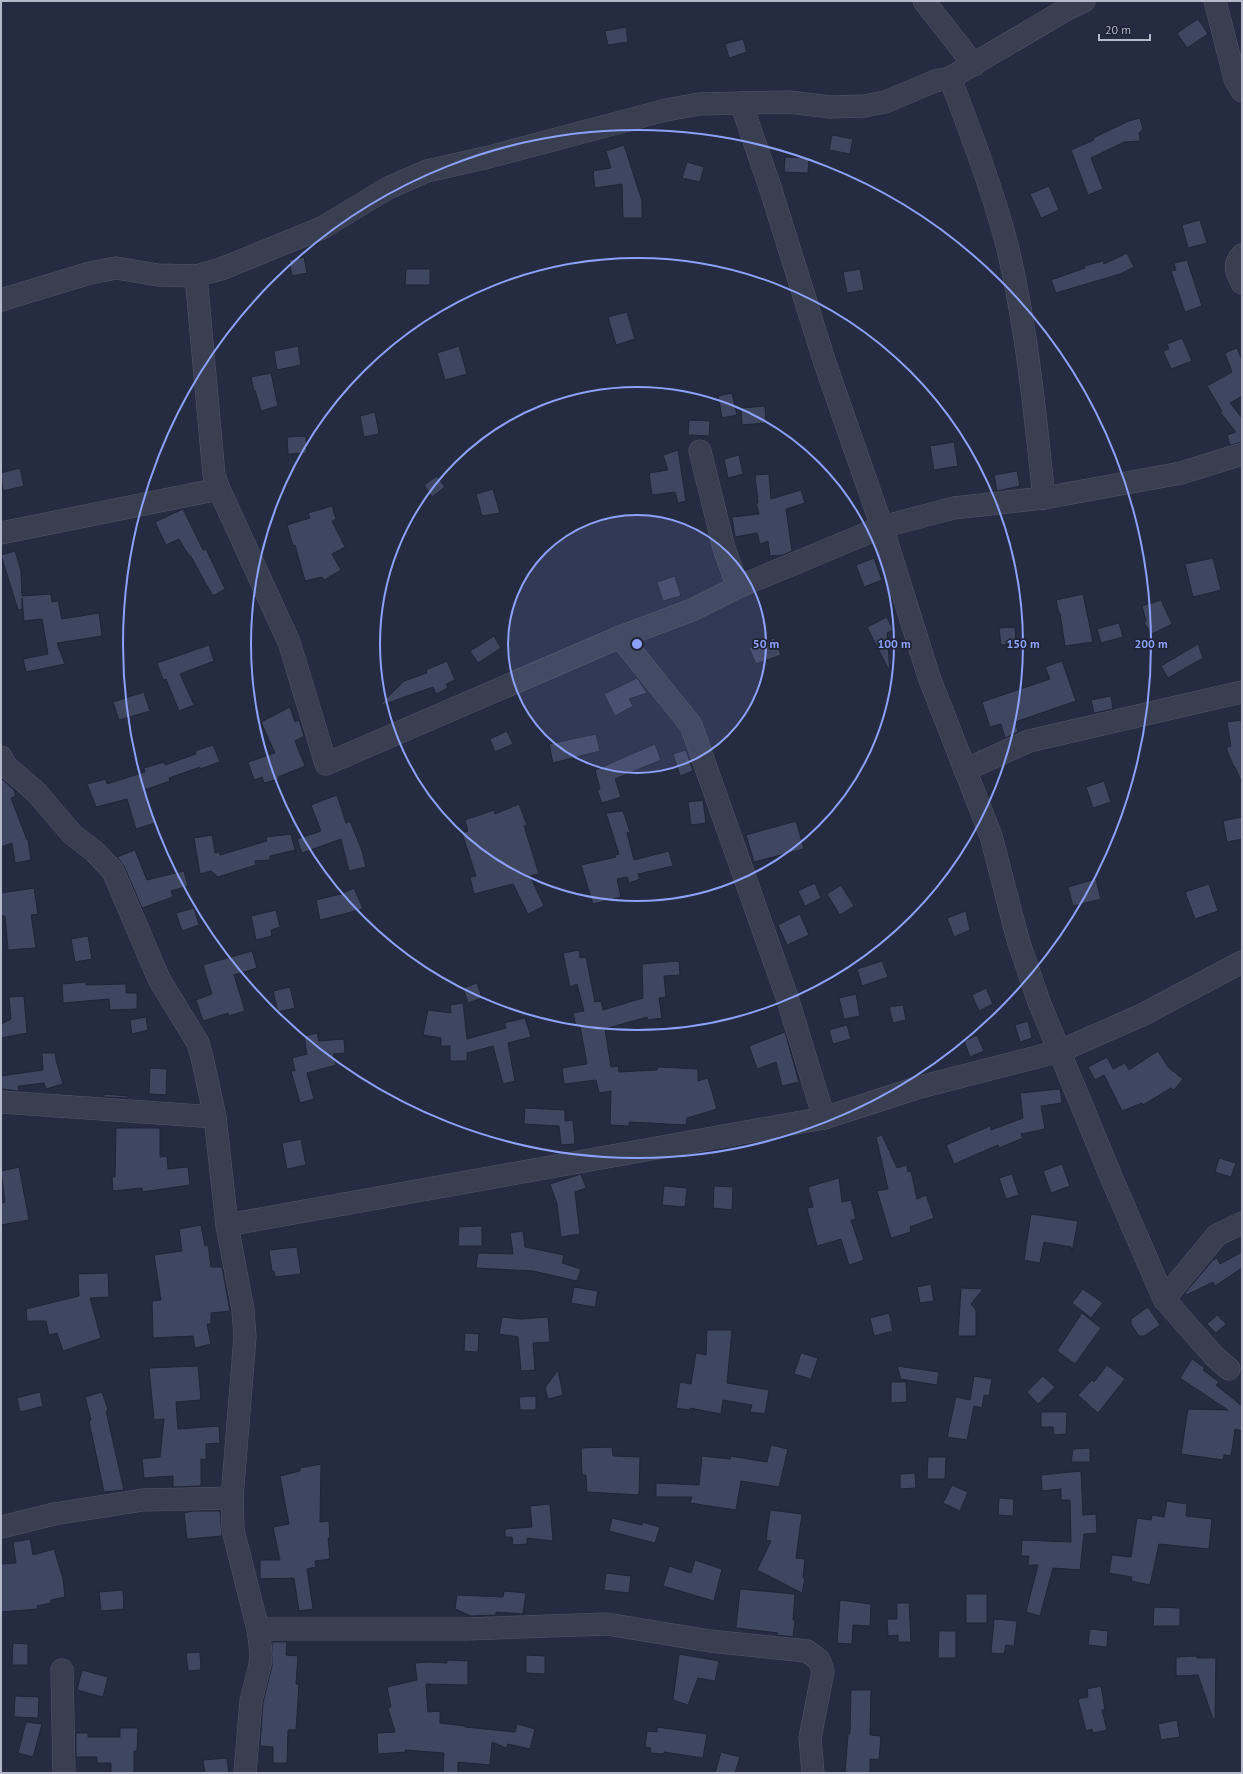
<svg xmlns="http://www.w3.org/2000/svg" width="1243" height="1774" viewBox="0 0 1243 1774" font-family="'PT Sans',sans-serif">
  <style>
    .building { fill: #3f465f; stroke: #202537 }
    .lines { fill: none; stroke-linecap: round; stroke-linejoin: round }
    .minor-casing { stroke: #515668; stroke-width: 23 }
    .minor { stroke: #393e50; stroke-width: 22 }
    .ring { fill: none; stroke: #8ba1fa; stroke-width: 2 }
    .centre { fill: #8ba1fa; stroke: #1e2335; stroke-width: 2 }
    .ring-label { font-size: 12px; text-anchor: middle; font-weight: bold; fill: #8ba1fa; stroke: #1e2335; stroke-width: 3.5; stroke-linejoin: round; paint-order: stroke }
  </style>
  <rect width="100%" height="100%" fill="#252b40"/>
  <g class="building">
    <path d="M1198,19L1208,34L1187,48L1177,33Z"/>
    <path d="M626,27L628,42L608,45L605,31Z"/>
    <path d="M743,39L747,52L729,58L725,44Z"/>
    <path d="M1140,118L1143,129L1139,133L1140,141L1124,142L1091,158L1103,189L1088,195L1071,150L1094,140L1093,138L1129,121Z"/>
    <path d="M832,135L853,139L850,154L829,150Z"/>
    <path d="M624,145L642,201V218H623L622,184L595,188L593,171L611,168L606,151Z"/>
    <path d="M785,157L809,158L808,173L784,172Z"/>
    <path d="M687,162L704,167L700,182L682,178Z"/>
    <path d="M1049,186L1059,210L1041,218L1030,194Z"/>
    <path d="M1200,220L1207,243L1188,248L1182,225Z"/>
    <path d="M1127,253L1134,267L1120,274L1056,293L1051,280L1085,268L1084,266L1103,261L1104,264Z"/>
    <path d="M304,257L307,273L292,276L289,260Z"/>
    <path d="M1187,260L1202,306L1185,312L1171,271L1176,270L1174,263Z"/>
    <path d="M406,269H430V285H405Z"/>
    <path d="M860,269L864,290L847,293L843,272Z"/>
    <path d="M627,312L635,339L616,345L608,317Z"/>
    <path d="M1182,338L1192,361L1171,369L1163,351L1169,349L1167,344Z"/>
    <path d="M298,346L301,365L277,370L274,351Z"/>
    <path d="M459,346L467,374L445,380L437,353Z"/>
    <path d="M1237,348L1242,360V396L1230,403L1242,418V442L1230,445L1227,435L1236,432L1220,412L1222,411L1207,386L1232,372L1225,353Z"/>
    <path d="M271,373L278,406L261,411L255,390L254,391L251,377Z"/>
    <path d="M732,393L737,415L722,418L718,396Z"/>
    <path d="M765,406L766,423L742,425L741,408Z"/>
    <path d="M375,412L379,434L364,437L360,416Z"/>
    <path d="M689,420L710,421L709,436L688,435Z"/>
    <path d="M306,436L307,453L288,454L287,437Z"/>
    <path d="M954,442L958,466L934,470L930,446Z"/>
    <path d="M678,450L686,501L678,503L675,492L652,495L649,473L668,470L663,455Z"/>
    <path d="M739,455L743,474L728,478L724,459Z"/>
    <path d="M20,468L24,486L3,491L1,473Z"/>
    <path d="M1017,471L1020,486L997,491L994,475Z"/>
    <path d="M769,474L771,499L801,490L805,503L786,509L792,551L783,555L770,556L768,541L760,544L757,533L735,537L732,517L759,514L756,503H758L755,475Z"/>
    <path d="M437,476L445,487L432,497L424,485Z"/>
    <path d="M493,489L500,513L482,516L476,494Z"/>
    <path d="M332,506L336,519L332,521L345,547L332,554L341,570L324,580L322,577L305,581L295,545L293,546L287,525L310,518L308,513Z"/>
    <path d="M183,509L203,550L206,549L225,589L213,596L190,555L189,556L179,539L166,545L155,522Z"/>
    <path d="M15,551L21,571L22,596L51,594L52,602L58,601L62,619L99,613L102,636L57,643L65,664L26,672L23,659L48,654L42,619L24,621L22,598V609L18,610L1,555Z"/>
    <path d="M874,558L882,580L864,587L856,565Z"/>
    <path d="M1213,558L1221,590L1193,597L1185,564Z"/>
    <path d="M675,576L681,596L663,601L657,582Z"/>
    <path d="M1083,594L1093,642L1065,646L1060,613H1059L1056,600Z"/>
    <path d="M1161,600L1172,624L1152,634L1144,623L1146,621L1142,606Z"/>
    <path d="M887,617L893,630L887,633L890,672L867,627Z"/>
    <path d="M1119,623L1123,637L1101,643L1097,629Z"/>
    <path d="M1015,627L1016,644L1001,645L999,628Z"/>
    <path d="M494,636L501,648L478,663L470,651Z"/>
    <path d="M774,638L781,655L756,664L749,648Z"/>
    <path d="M1198,644L1203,658L1168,678L1161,666Z"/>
    <path d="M209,645L214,661L180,674L194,705L179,711L166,679L163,680L157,663Z"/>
    <path d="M447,661L455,680L446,684L448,688L436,694L433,687L379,706L404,681L427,673L426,670Z"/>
    <path d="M1062,661L1076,701L1015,722L1018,732L1005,738L1001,724L990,727L982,702L1050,679L1045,667Z"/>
    <path d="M637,678L647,693L629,699L633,706L615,716L604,694Z"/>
    <path d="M144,692L150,711L119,720L113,702Z"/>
    <path d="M1111,696L1113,709L1094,713L1091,700Z"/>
    <path d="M290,707L295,722L299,720L304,736L295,741L305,766L278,777L279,779L264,783L262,777L254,780L248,762L275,753L261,722Z"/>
    <path d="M1241,720L1242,729V783L1235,767H1234L1226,748L1231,746L1227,722Z"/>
    <path d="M507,731L513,744L495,752L490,739Z"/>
    <path d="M596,734L600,751L553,763L549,744Z"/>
    <path d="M655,744L661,760L615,779L621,797L602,803L597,790L600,789L595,770Z"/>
    <path d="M213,745L220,762L200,769V767L169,778L170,781L144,790L155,823L136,829L127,799L96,807L87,784L106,779L107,784L145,772L144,768L164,762L165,765L196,754L195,751Z"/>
    <path d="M686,750L693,771L680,776L673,754Z"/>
    <path d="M1,778L14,790L16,796L11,798L27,840H28L31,860L15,863L12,843L1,847Z"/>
    <path d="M1104,781L1111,802L1093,808L1086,787Z"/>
    <path d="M337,795L346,823L350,821L362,851L366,867L349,871L341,839L302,853L297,839L321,831L311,805Z"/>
    <path d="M703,800L706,823L691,825L688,802Z"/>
    <path d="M519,804L527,825L524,826L539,874L530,876L544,906L528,914L513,884L474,894L470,877L476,876L462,833L468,831L465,820L494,810L495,814Z"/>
    <path d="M623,811L630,832L627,833L634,860L669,851L673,866L638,874L640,879L629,883L627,877L617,879L621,897L593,904L581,865L616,857L615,855L619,854L606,813Z"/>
    <path d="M1242,817V839L1227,842L1223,821Z"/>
    <path d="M796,821L804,849L754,862L746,835Z"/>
    <path d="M291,834L295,850L270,856V860L255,861L256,865L218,877L211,871L200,874L194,838L212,835L215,853L219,852L220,855L267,841L266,837Z"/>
    <path d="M135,850L147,880L184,871L188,886L171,891L173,897L142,908L124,866L117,857Z"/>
    <path d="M1096,879L1101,899L1073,906L1068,887Z"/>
    <path d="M815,883L821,898L805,906L798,891Z"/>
    <path d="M1209,884L1218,911L1195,919L1185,892Z"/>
    <path d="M841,885L854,906L840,915L827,894Z"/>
    <path d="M34,888L38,914L31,915L36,948L8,950L5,916H1V893Z"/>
    <path d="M354,888L363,909L320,920L316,900L341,894Z"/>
    <path d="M194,908L199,925L182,931L176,913Z"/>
    <path d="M276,910L280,927L271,930L272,936L256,940L251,916Z"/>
    <path d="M966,911L970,930L954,937L947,918Z"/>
    <path d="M800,914L809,935L787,945L778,925Z"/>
    <path d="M88,936L92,959L75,962L71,939Z"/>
    <path d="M579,950L580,958L586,957L595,1002L601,1001L603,1010L643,998L642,964L679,961L680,975L664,976L666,997L659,998L662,1018L648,1020L647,1017L605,1029L611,1067L618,1066L619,1072L657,1070L658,1067L698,1069V1081L708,1078L717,1109L687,1118L686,1125L629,1122V1126L610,1125L611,1091L599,1093L596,1080L564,1084L562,1068L587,1064L580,1026L576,1027L573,1013L584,1011L577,984L570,987L563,953Z"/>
    <path d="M252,951L257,968L234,975L245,1011L229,1016L228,1013L203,1021L196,1000L212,994L203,965Z"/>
    <path d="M882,961L888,977L862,986L857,969Z"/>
    <path d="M86,982V985L126,984V993H137V1009L110,1010L109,999L63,1003L62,984Z"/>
    <path d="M477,983L482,998L468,1003L463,988Z"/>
    <path d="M290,987L295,1008L278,1012L273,991Z"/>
    <path d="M986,988L993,1004L979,1011L972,995Z"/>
    <path d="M856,994L860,1016L844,1019L839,998Z"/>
    <path d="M24,996L27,1033L1,1038V1024L11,1019L9,997Z"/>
    <path d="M463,1003L467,1039L506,1028L504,1023L525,1018L531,1037L508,1043L515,1081L503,1084L493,1046L467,1053V1061H450V1046H441V1038L423,1035L428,1010L451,1013L450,1005Z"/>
    <path d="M903,1005L906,1020L893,1023L889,1007Z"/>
    <path d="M146,1017L148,1030L132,1034L130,1020Z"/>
    <path d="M1028,1021L1032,1038L1020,1042L1015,1025Z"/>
    <path d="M847,1025L851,1039L833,1044L829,1030Z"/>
    <path d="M785,1032L799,1082L782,1086L776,1062L757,1069L749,1046Z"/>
    <path d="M317,1033L319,1041L344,1039L345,1053L333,1054L336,1065L307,1073L314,1099L300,1103L291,1071H295L292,1058L307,1054L304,1036Z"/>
    <path d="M977,1035L984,1051L970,1057L964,1041Z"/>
    <path d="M1158,1051L1168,1067L1183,1079L1174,1090L1171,1088L1143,1105L1142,1103L1122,1111L1104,1075L1095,1080L1088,1067L1107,1057L1113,1069L1125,1063L1129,1070Z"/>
    <path d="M42,1053H55L56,1060L63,1084L46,1089L44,1083L18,1086L19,1091L1,1089V1076L43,1070Z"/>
    <path d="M150,1068L167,1069L166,1095L149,1094Z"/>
    <path d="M1060,1089L1062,1103L1041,1106L1045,1129L1021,1134L1023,1138L999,1148L998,1145L954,1164L946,1145L990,1126L991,1130L1023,1118L1020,1093Z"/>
    <path d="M104,1094L128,1096V1098L104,1097Z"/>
    <path d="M525,1108L565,1110V1121L573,1120L575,1144L561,1145L559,1126L524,1124Z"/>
    <path d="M116,1128H160V1157L167,1156L168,1169L188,1167L190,1185L142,1192V1188L113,1191L112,1177H115Z"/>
    <path d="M882,1135L897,1168L907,1165L908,1172L911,1171L917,1199L926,1195L934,1218L910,1227L911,1232L891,1238L877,1191L888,1189L876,1137Z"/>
    <path d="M301,1139L306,1165L287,1169L282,1143Z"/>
    <path d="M1219,1158L1236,1163L1231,1177L1215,1172Z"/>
    <path d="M1062,1164L1070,1186L1051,1193L1043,1171Z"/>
    <path d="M19,1167L29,1220L1,1225V1203L5,1202L1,1171Z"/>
    <path d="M581,1174L586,1188L575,1192L580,1234L561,1237L557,1204L550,1184Z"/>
    <path d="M1012,1174L1019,1195L1006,1199L999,1178Z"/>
    <path d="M839,1178L842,1202L851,1200L856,1219L851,1220L864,1260L849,1265L841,1239L817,1246L807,1208L813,1207L808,1187Z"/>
    <path d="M664,1186L687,1188L685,1207L662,1205Z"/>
    <path d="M714,1186L733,1187L732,1210L713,1208Z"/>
    <path d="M1031,1214L1078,1221L1072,1252L1071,1247L1044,1242L1040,1263L1024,1260Z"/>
    <path d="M201,1225L205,1246L208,1245L211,1267H222L230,1311L211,1313V1324H207L211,1344L195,1348L193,1336L153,1338L152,1301L161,1300L154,1255L182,1251L179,1229Z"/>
    <path d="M482,1226V1246H458L459,1227Z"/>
    <path d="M523,1231L525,1247L564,1255L562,1263L581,1269L577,1281L533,1271L476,1268L478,1253L513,1254L510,1233Z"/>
    <path d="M297,1247L301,1274L275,1277L274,1271H272L269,1250Z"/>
    <path d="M1242,1252V1268L1215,1286L1213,1282L1186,1295L1185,1293L1212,1261L1217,1258L1220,1264Z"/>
    <path d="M108,1273L109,1297L90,1298L101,1338L63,1351L57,1333L49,1335L46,1321H27L26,1309L79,1296L78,1274Z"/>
    <path d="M931,1284L934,1301L920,1303L917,1287Z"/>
    <path d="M574,1287L598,1291L595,1307L571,1303Z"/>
    <path d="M961,1288L983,1289L971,1304L976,1310V1336H958Z"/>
    <path d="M1083,1289L1103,1303L1091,1318L1072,1303Z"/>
    <path d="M1148,1307L1160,1325L1144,1336H1139L1131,1324V1319Z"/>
    <path d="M889,1313L893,1331L874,1336L870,1318Z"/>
    <path d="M1082,1313L1101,1328L1075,1364L1057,1351Z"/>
    <path d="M1217,1315L1226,1324L1216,1333L1207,1324Z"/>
    <path d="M502,1317L521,1319L548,1317L550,1342L533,1343L535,1370L521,1371L518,1337L499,1334Z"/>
    <path d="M707,1330H732L727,1383L769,1390L765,1414L750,1412L752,1405L723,1400L721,1414L690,1408L689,1410L676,1408L680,1382L691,1384L696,1353L706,1355Z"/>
    <path d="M465,1333L479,1334L478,1352L464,1351Z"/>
    <path d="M801,1353L818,1358L811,1379L794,1374Z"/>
    <path d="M1192,1359L1205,1368L1203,1370L1219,1382L1216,1385L1242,1406V1431L1235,1429L1231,1456L1224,1455L1223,1460L1181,1454L1188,1409L1228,1410L1180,1378Z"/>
    <path d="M1107,1365L1125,1379L1098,1413L1078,1395L1092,1380L1094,1382Z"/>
    <path d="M198,1366L201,1400L176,1402L178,1429L219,1426L220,1443L206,1444V1460L201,1459V1486L173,1487V1476L144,1478L142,1459L160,1457L164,1419L154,1420L149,1368Z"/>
    <path d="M897,1366L939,1372L937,1385L901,1379Z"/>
    <path d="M558,1370L563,1395L548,1399L545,1388Z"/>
    <path d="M974,1376L992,1379L989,1396L984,1395L982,1408L974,1406L967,1440L947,1437L956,1397L970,1400Z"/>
    <path d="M1043,1376L1055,1387L1038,1404L1027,1392Z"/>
    <path d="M891,1382H906L907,1402L891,1403Z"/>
    <path d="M40,1392L43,1406L20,1412L17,1398Z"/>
    <path d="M102,1392L108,1410L106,1411L124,1490L104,1492L89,1421L91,1420L85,1397Z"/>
    <path d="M536,1396V1410H520L519,1397Z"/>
    <path d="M1041,1412H1067L1066,1434L1054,1435L1053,1427H1041Z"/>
    <path d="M771,1445L788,1449L779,1487L741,1481L736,1510L690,1503L692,1497H656V1483L699,1485L702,1456L730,1459L731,1456L767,1462Z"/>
    <path d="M612,1447L613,1456L640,1457L639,1495L587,1492L586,1475H582L581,1448Z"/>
    <path d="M1090,1448V1462H1071L1073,1449Z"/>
    <path d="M928,1457H946L945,1479H927Z"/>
    <path d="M321,1464L320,1522L329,1521L330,1538H328L330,1559L315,1561L316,1567L307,1569L313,1609L299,1611L294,1578L260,1579V1560H280L273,1527L289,1524L280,1476L300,1471V1468Z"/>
    <path d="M1081,1471L1083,1515L1096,1514L1097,1533L1084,1534L1080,1570L1053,1568L1040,1616L1026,1612L1038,1565H1028L1029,1556H1021L1022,1540L1071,1542L1070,1500H1061V1489L1042,1491L1041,1475Z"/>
    <path d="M915,1473L916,1488L900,1489V1474Z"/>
    <path d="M952,1485L968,1492L960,1511L943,1503Z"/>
    <path d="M999,1498L1014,1499L1013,1516L998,1515Z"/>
    <path d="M1167,1501L1187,1504L1186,1516L1212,1519L1209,1549L1159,1544L1150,1585L1131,1581L1132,1577L1109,1573L1112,1555L1131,1557L1137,1518L1151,1520L1152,1515L1164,1517Z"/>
    <path d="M550,1504L553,1541L527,1538V1544L513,1545L512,1537H505V1529L532,1527L530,1506Z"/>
    <path d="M770,1510L802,1514L796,1558L805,1559L803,1578H805L802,1593L757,1570L771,1541L766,1540Z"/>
    <path d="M193,1511H220L222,1536L187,1539L184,1513Z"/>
    <path d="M612,1518L642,1525V1522L660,1527L655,1543L609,1531Z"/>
    <path d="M30,1539L33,1555L54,1549L63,1579L65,1597L51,1600V1603L37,1606L38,1609L1,1612V1564L16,1563L13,1542Z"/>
    <path d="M695,1560L722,1569L714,1601L663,1586L669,1566L691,1573Z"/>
    <path d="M606,1573L631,1576L629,1593L604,1590Z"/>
    <path d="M740,1589L795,1594L793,1620L795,1621L793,1637L777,1635L778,1633L736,1628Z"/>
    <path d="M123,1590L124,1609L101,1611L99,1592Z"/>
    <path d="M504,1591L526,1593L523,1614L496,1612V1615L471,1616L455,1609L457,1595L503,1597Z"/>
    <rect x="966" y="1594" width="21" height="29"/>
    <path d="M840,1600L871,1604L870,1626L853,1625L852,1644L837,1643Z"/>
    <path d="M897,1603H909L911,1642H898V1635L888,1636L887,1619H897Z"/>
    <path d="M1154,1607L1180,1608V1626H1153Z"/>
    <path d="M994,1619L1017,1621L1014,1646L1006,1645L1004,1654L991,1653Z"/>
    <path d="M1090,1629L1108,1631L1107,1647L1088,1645Z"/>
    <path d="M939,1631H956V1658H938Z"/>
    <path d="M272,1642H287L286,1655L298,1656L296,1684H299L296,1730H288L287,1763H273V1747L260,1746L263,1703L272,1666Z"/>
    <path d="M13,1643L28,1644V1665H12Z"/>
    <path d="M200,1652L201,1670L188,1671L186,1653Z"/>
    <path d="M679,1654L719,1661L715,1681L698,1678L688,1705L673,1700Z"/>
    <path d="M526,1655L545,1656V1674L526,1673Z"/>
    <path d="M1197,1656V1658H1216L1215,1719H1213L1198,1675L1176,1676V1657Z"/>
    <path d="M447,1660L468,1661V1685L426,1684L428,1712L440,1711V1723L465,1726V1727L515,1732L517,1724L535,1729L530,1749L508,1744L506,1748L492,1742L490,1765L458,1762V1773H443L444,1753L405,1750L406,1752L378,1754L377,1733L395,1732L388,1708L391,1707L387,1687L417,1680L415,1663L429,1662L447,1663Z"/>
    <path d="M82,1670L108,1677L103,1697L77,1690Z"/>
    <path d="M1101,1686L1105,1710H1102L1107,1730L1093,1733L1092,1729L1086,1731L1078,1699L1088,1697L1087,1689Z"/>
    <path d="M851,1690H871L870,1735L881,1736L879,1760L870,1759V1773H845L848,1734H850Z"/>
    <path d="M15,1696L39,1697L38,1718L14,1717Z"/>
    <path d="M1177,1720L1180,1737L1161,1740L1158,1724Z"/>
    <path d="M26,1722L42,1724L33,1757L18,1753Z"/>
    <path d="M657,1727L707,1734L703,1758L664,1752V1754L650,1753L651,1748L645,1747L647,1731L657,1732Z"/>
    <path d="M120,1728H138L137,1751H134V1773H111V1763H97V1757H76V1733H88V1737H120Z"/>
    <path d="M721,1752L740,1757L735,1773H715Z"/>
    <path d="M227,1758L229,1773H205L203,1760Z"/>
  </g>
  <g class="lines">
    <defs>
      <g id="minor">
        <path d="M924,1L974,65"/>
        <path d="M1215,1L1235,79L1242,91"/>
        <path d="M950,78C971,133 992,188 1007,245C1027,328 1035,413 1044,498"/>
        <path d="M741,103L770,187L825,363L882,527L929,677L991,836L1018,940L1039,1002L1115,1186L1164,1299L1214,1356L1229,1369"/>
        <path d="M1242,255C1233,265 1236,272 1242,283"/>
        <path d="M196,276L214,475L219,489L289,642L326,764L620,637L692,610L738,587L882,527L954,508L1044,498L1181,473L1242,454"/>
        <path d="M1,300L90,273L116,268L158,275L196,276L221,269L322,228L388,188L427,171L489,157L666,110L699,104L788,102L830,107L864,106L885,102L935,81L950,78L1067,9L1084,1"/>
        <path d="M700,451L724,548L738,587"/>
        <path d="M1,533L219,489"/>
        <path d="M620,637L691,725L787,997L824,1118"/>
        <path d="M1,757L6,766L36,792L72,834L95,852L113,871L159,979L198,1043L202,1057L215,1117L227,1225L243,1310L245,1337L232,1498L233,1530L258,1629L261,1653L260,1665L251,1701L245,1773"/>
        <path d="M965,770L1029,741L1242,692"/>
        <path d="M1,1102L215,1117"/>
        <path d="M227,1225L824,1118L920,1087L1060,1051L1142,1015L1242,962"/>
        <path d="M1164,1299L1217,1235L1242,1223"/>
        <path d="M1,1527L54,1514L143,1500L232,1498"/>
        <path d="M258,1629H466L607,1624L710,1641L807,1651L819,1660L823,1671L810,1738L813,1773"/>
        <path d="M62,1670L64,1773"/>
      </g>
    </defs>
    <use href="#minor" class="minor-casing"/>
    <use href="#minor" class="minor"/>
  </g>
  <circle cx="637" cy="644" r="129" fill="#8ba1fa" fill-opacity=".12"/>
  <g class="ring">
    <circle cx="637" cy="644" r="129"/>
    <circle cx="637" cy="644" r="257"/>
    <circle cx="637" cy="644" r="386"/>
    <circle cx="637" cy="644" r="514"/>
  </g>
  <circle cx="637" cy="644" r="6" class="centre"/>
  <g class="ring-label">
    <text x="766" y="648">50 m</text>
    <text x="894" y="648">100 m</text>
    <text x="1023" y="648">150 m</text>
    <text x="1151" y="648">200 m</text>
  </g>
  <rect width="1243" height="1774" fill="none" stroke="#b5bacb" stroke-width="4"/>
  <path d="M1099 34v6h51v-6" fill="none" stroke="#b5bacb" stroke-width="2"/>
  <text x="1105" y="34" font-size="12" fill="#b5bacb" stroke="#1e2335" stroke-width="3" paint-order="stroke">20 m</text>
</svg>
